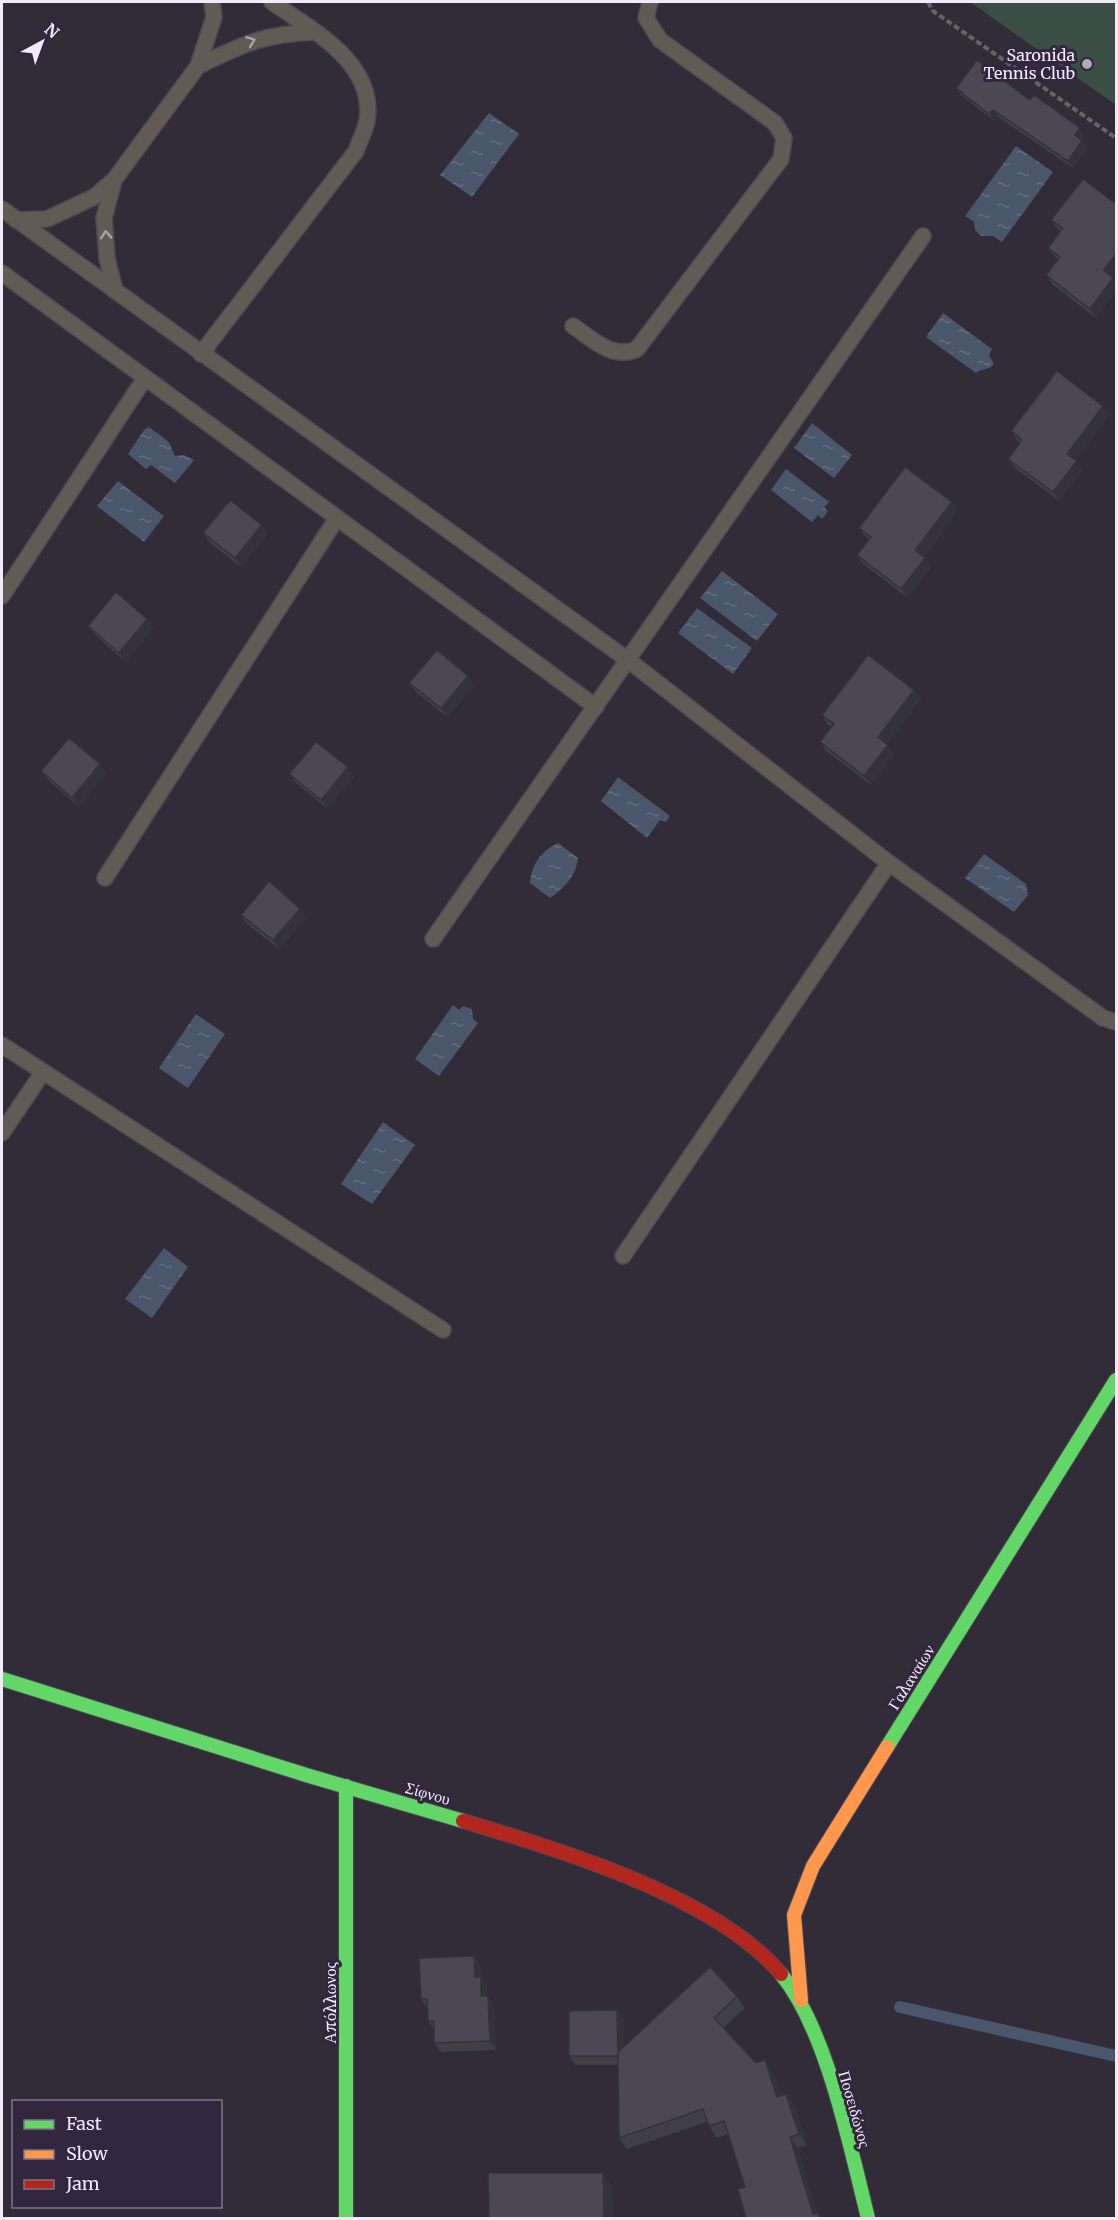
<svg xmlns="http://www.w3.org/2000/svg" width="1118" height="2220" viewBox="0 0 1118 2220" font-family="Merriweather,serif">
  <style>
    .garden { fill: #3b4e45 }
    .water { fill: url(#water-ripples) }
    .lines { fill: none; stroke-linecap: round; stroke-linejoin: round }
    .stream { stroke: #4a566b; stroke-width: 12 }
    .lane-casing { stroke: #4d4753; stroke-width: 18 }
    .fast-casing { stroke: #4d4753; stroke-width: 16 }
    .slow-casing { stroke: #4d4753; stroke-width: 16 }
    .jam-casing { stroke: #4d4753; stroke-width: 16 }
    .path { stroke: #686262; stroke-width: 4; stroke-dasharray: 6 3; stroke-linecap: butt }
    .lane { stroke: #625b55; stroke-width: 15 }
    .fast { stroke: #63d668; stroke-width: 14 }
    .slow { stroke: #ff974d; stroke-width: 14 }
    .jam { stroke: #b3261e; stroke-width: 14 }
    .wall { fill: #403e47 }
    .shaded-wall { fill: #34323a }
    .building { fill: #4b4853; stroke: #34323a; stroke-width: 1.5 }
    .oneway { stroke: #aaa2a8 }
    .poi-dot { fill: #afa8b6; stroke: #32273e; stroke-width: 2 }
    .labels { text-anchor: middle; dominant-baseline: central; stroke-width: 6; stroke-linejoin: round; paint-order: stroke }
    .poi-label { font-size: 16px; fill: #f2eafa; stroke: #32273e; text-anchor: end }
    .street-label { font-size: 16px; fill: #f2eafa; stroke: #32273e }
  </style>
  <defs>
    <pattern id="water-ripples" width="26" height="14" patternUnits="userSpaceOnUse" patternTransform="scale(1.5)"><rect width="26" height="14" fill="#4a566b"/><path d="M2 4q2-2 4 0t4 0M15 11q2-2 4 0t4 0" fill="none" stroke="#656e81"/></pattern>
  </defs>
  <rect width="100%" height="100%" fill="#322c39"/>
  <path class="garden" d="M970,2H1116V105Z"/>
  <g class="water">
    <path d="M489,113L519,134L472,197L440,175Z"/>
    <path d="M1016,146L1053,172L1002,242L993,236H981L975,230L974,222L965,216Z"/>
    <path d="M943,313L992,349L989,355L994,364C988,371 981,368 976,373L926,337Z"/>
    <path d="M812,423L852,455L834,478L794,448Z"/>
    <path d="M149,427L169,442L175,456L184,455L194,460L175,483L151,465L146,469L128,454L144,430Z"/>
    <path d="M786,469L829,502L824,507L828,511L822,519L818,515L812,522L771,490Z"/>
    <path d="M118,481L164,516L144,542L97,506Z"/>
    <path d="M722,571L778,614L757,641L700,598Z"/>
    <path d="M697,608L752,648L733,674L678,633Z"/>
    <path d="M618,777L670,816L666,822L660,820L647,838L601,801Z"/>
    <path d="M558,843L578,858C576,876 564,888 550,898L530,883C531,865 542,850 558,843Z"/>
    <path d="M984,854L1026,884L1028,895L1014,912L965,878Z"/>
    <path d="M453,1005L459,1010L463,1006L472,1009L473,1019L478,1023L439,1076L415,1059Z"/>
    <path d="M196,1014L225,1034L188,1088L159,1068Z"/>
    <path d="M383,1122L415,1145L372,1204L341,1184Z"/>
    <path d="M164,1248L188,1267L152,1318L125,1299Z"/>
  </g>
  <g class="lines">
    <path class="stream" d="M900,2007L1116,2056"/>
    <defs>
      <g id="lane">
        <path d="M198,66C244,44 263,34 314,32"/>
        <path d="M114,180L104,218L107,258L115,291"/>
        <path d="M2,209L628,660L889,863L1103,1018L1116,1022"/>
        <path d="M16,220L47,219L94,197L114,180L198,66L214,17L212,2"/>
        <path d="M2,273L596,707"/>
        <path d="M573,326C593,340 613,360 637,349L781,159L784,138L775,123L660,40L646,18L650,2"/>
        <path d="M201,354L356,151C359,142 365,131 367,121C376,63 312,30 272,2"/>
        <path d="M2,596L145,378"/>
        <path d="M105,878L337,518"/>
        <path d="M433,939L923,236"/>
        <path d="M2,1045L443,1330"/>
        <path d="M2,1133L43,1072"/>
        <path d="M623,1256L889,863"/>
      </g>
      <g id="fast">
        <path d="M2,1679L306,1775L463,1821"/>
        <path d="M887,1747L1116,1380"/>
        <path d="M346,1786V2218"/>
        <path d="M781,1974C827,2030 850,2147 868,2218"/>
      </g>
      <path id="slow" d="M801,2000L794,1915L813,1866L887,1747"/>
      <path id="jam" d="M463,1821C558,1849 717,1897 781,1974"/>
    </defs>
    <use href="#lane" class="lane-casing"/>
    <use href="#fast" class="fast-casing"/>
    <use href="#slow" class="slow-casing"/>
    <use href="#jam" class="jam-casing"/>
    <path class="path" d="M928,2L933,11L1116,138"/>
    <use href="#lane" class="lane"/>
    <use href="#fast" class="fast"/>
    <use href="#slow" class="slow"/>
    <use href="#jam" class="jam"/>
  </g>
  <g class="wall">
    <path d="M956,88L1030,100L1080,128L1085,135L1081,140L1087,148L1073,168L998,117L994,121L961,95Z"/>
    <path d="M1083,179L1113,277L1096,318L1052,284L1046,275L1058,259L1055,257L1048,248L1061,231L1058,229L1051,220Z"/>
    <path d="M1110,415L1075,460L1083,470L1059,501L1015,468L1008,459L1020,443L1018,441L1011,431Z"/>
    <path d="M958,511L924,557L931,567L908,598L863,564L857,555L869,539L866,537L859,528Z"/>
    <path d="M262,525L268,534L241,567L209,542L203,533Z"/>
    <path d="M147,619L153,628L126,662L95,635L88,626Z"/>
    <path d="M468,676L474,686L447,717L416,692L409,683Z"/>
    <path d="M914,690L921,699L887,744L894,754L871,785L826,751L820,742L831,727L828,725L822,715Z"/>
    <path d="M41,771L106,773L79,807L48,780Z"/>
    <path d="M289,774L354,776L328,809L296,783Z"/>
    <path d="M300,909L306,918L279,949L247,924L241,915Z"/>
    <path d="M474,1956L480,1965L481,1977L487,1986V1996L494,2005L496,2050L441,2052L434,2043V2029L428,2021L427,2008L421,1999Z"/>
    <path d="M737,1996L745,2008L723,2028L756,2063L773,2072L781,2095L794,2105L807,2145L798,2148L817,2213L822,2218L745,2187L728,2134L717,2138L709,2126L707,2122L627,2149L619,2138L618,2065H575L569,2056L617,2010L624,2019V2046Z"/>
  </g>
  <g class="shaded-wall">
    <path d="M993,110L998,117L994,121L989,114Z"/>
    <path d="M1080,128L1085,135L1080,142L1075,135Z"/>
    <path d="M1082,141L1087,148L1073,168L1068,161Z"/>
    <path d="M1116,254V272L1111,279L1104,270Z"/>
    <path d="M1113,278L1116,282V291L1096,318L1090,309Z"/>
    <path d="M1103,406L1110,415L1073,463L1067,454Z"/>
    <path d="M1077,461L1083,470L1059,501L1053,492Z"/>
    <path d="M952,502L958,511L922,559L915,550Z"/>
    <path d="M262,525L268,534L241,567L235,558Z"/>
    <path d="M925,558L931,567L908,598L901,589Z"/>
    <path d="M147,619L153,628L126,662L119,653Z"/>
    <path d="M468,676L474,686L447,717L441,708Z"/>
    <path d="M914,690L921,699L885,746L878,737Z"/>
    <path d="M888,745L894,754L871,785L864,776Z"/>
    <path d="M100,764L106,773L79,807L72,798Z"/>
    <path d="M348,767L354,776L328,809L321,800Z"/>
    <path d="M300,909L306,918L279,949L273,940Z"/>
    <path d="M474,1956L480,1965L481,1977L487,1986L488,2005L481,1996L475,1977Z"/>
    <path d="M488,1996L494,2005L496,2050L490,2041Z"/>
    <path d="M617,2010L624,2019V2065L618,2056Z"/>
    <path d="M765,2060L773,2072L785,2108L777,2097Z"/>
    <path d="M786,2094L794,2105L807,2145L799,2134Z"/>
    <path d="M790,2137L798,2148L819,2218L813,2214Z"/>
    <path d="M603,2173L612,2186L613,2218H604Z"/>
  </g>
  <g class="building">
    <path d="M977,60L1030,100L1034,95L1080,128L1075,135L1082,141L1068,161L993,110L989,114L956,88Z"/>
    <path d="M1083,179L1116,204V254L1104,270L1113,278L1090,309L1046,275L1060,257L1048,248L1063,228L1051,220Z"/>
    <path d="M1057,371L1103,406L1067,454L1077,461L1053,492L1008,459L1022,440L1011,431Z"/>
    <path d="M905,467L952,502L915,550L925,558L901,589L857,555L871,537L859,528Z"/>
    <path d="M230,500L262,525L235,558L203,533Z"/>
    <path d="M116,592L147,619L119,653L88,626Z"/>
    <path d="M437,650L468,676L441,708L409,683Z"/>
    <path d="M868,655L914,690L878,737L888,745L864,776L820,742L834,724L822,715Z"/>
    <path d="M69,738L100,764L72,798L41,771Z"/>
    <path d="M316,742L348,767L321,800L289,774Z"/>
    <path d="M269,881L300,909L273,940L241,915Z"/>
    <path d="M474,1956L475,1977H481V1996H488L490,2041L434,2043V2021H428L427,1999H421L419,1958Z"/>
    <path d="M710,1967L737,1996L714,2018L756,2063L765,2060L777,2097L786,2094L799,2134L790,2137L813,2214L818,2213L820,2218H746L738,2189L745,2187L724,2121L709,2126L703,2109L619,2138L618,2052Z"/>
    <path d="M617,2010L618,2056H569V2011Z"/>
    <path d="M488,2173H603L604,2218H489Z"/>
  </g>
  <defs><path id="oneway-chevron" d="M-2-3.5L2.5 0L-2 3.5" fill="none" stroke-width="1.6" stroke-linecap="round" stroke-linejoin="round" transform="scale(1.5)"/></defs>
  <g class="oneway">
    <use href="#oneway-chevron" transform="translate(251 41) rotate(-21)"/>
    <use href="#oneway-chevron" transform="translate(106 235) rotate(-94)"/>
  </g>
  <circle class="poi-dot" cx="1087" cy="64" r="6"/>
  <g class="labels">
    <g class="poi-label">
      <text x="1075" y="55">Saronida<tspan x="1075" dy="18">Tennis Club</tspan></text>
    </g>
    <g class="street-label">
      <text transform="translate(911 1677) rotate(-58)">Γαλαναίων</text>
      <text transform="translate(428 1793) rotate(16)">Σίφνου</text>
      <text transform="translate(330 2003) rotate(-90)">Απόλλωνος</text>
      <text transform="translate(855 2109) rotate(74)">Ποσειδώνος</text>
    </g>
  </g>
  <rect width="1118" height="2220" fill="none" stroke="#f2eafa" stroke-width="6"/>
  <rect x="12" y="2100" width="210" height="108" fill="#32273e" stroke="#7f7589" stroke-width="1.5"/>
  <rect x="24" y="2120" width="30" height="9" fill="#63d668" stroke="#7f7589" stroke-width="1.5"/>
  <text x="66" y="2130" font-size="18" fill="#f2eafa">Fast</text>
  <rect x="24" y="2150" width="30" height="9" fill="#ff974d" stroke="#7f7589" stroke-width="1.5"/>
  <text x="66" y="2160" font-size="18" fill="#f2eafa">Slow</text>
  <rect x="24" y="2180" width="30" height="9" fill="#b3261e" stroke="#7f7589" stroke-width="1.5"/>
  <text x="66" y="2190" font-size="18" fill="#f2eafa">Jam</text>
  <g transform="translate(42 42) rotate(41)" stroke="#32273e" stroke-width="4.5" paint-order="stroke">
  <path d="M0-4.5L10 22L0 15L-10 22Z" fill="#f2eafa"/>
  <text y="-9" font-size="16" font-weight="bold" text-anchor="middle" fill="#f2eafa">N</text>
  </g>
</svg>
